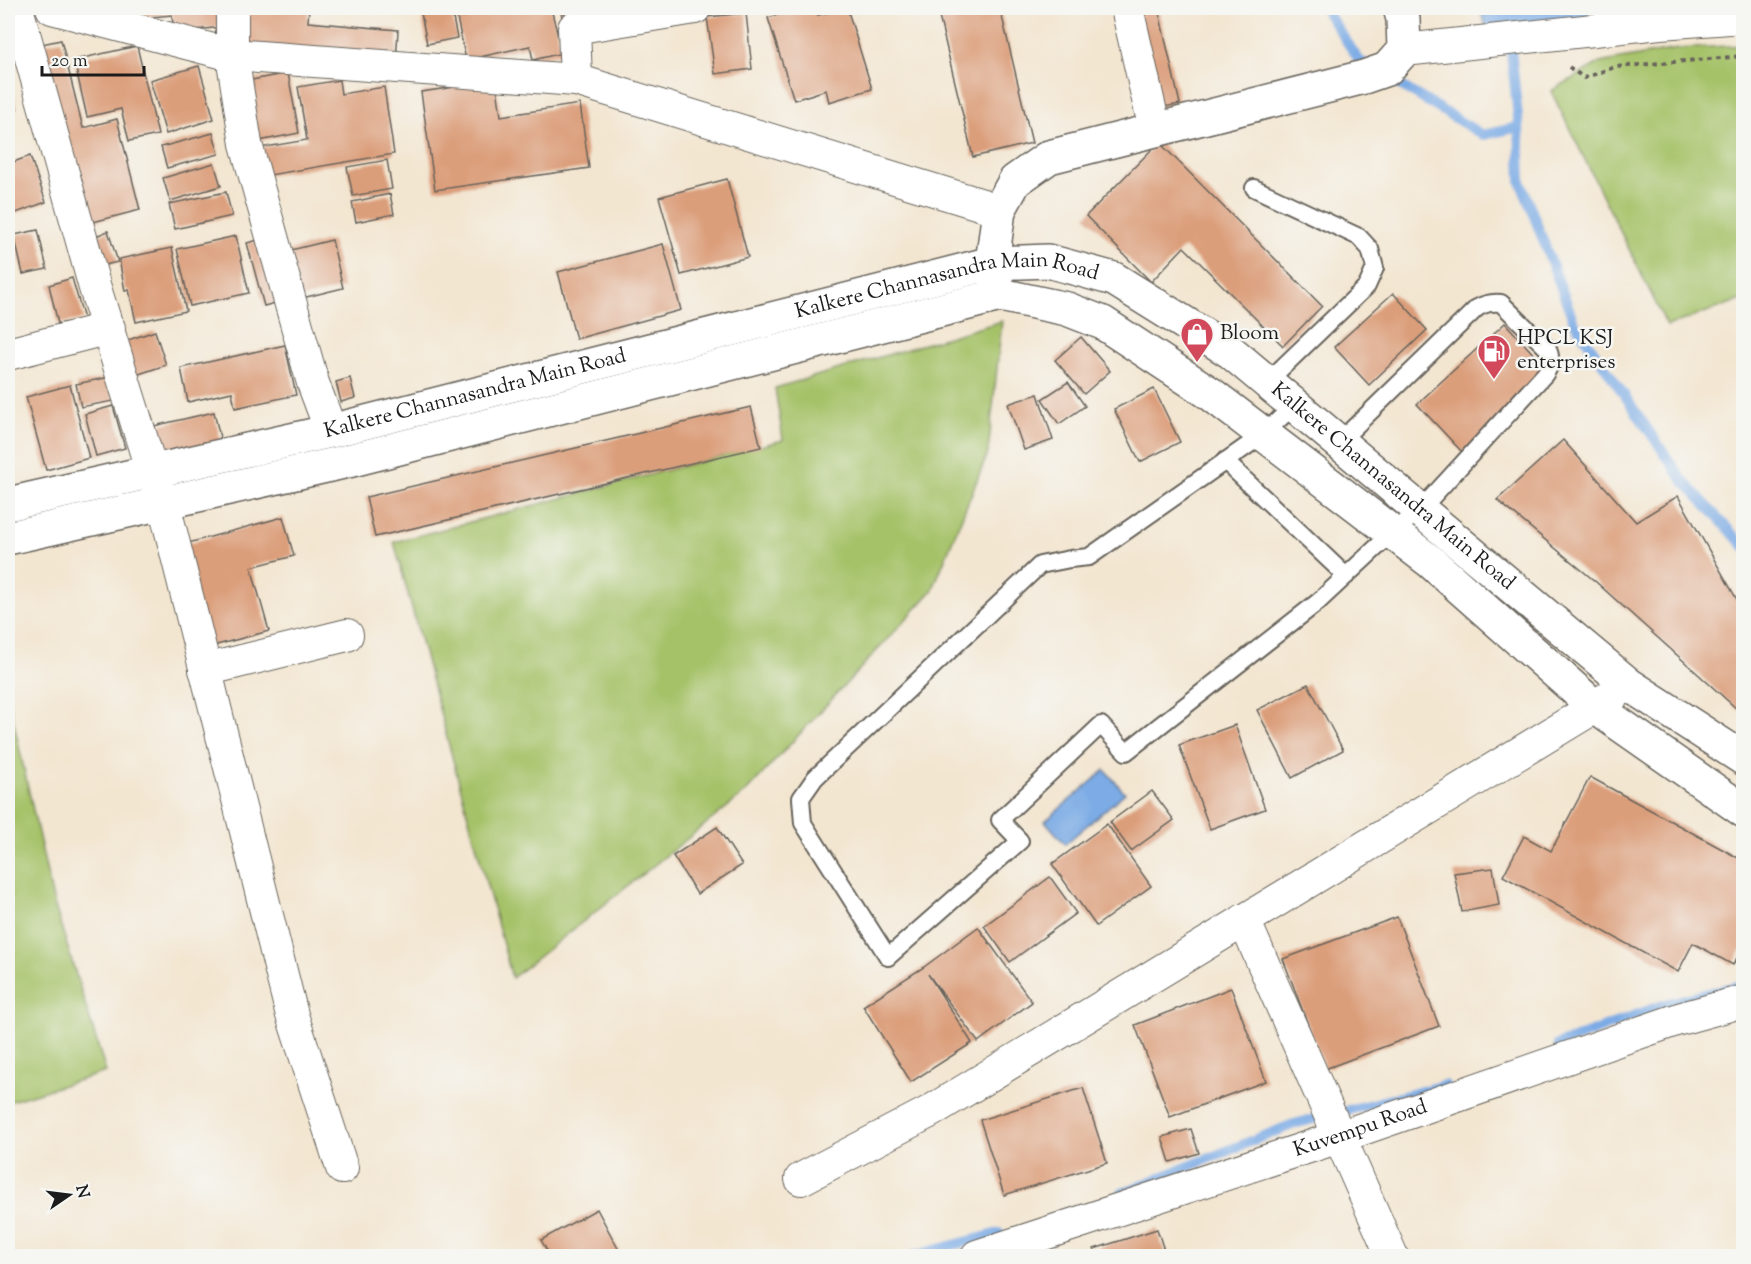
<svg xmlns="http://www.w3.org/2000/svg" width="1751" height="1264" viewBox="0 0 1751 1264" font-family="'Sorts Mill Goudy',serif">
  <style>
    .green { fill: #a6c269; stroke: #616f42; stroke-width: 1.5 }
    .water { fill: #7babe5; stroke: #4c6480; stroke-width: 1.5 }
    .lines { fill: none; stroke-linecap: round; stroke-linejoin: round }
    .stream { stroke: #7babe5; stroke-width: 10 }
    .building { fill: #db9e7a }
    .lane-casing { stroke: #67635b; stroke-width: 20 }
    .street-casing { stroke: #67635b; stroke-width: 34 }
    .secondary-casing { stroke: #67635b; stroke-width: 36 }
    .path { stroke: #67635b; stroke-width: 4; stroke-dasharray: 4.5 4.5; stroke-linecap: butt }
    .lane { stroke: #fff; stroke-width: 16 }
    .street { stroke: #fff; stroke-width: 32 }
    .secondary { stroke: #fff; stroke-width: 33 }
    .labels { text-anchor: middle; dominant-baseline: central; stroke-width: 5; stroke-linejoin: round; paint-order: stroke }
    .street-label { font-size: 21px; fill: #1c1c1c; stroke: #f6f6f2 }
    .poi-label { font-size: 21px; fill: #1c1c1c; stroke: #f6f6f2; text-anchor: start }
  </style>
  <rect width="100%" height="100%" fill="#f6f6f2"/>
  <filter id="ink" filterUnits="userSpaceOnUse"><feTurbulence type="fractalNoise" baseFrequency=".0167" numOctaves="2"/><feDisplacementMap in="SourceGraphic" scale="12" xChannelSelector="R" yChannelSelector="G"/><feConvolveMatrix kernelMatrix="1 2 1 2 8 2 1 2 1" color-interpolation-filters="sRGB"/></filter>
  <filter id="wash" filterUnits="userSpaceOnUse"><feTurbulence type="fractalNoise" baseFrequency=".008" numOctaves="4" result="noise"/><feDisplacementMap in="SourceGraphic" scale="24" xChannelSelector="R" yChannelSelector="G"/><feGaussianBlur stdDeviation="1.35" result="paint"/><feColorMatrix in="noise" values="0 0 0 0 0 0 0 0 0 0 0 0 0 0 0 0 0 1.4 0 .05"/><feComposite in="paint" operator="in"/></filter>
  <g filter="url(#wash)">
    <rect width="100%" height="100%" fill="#f3e6d1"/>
    <g class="green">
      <path d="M1743,45V299L1667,326L1551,91L1599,63L1677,49Z"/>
      <path d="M1002,321L988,453L932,591L745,793L512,978L394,542L783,440L775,388Z"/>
      <path d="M8,697L53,900L106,1072L8,1102Z"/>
    </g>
    <g class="water">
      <path d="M1479,8H1635L1489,33Z"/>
      <path d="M1105,770L1125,793L1065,844L1045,821Z"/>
    </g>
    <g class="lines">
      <g class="stream">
        <path d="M1324,8L1359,60L1371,68"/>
        <path d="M1510,41L1519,127L1521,182L1574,322L1682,479L1744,546"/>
        <path d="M1385,76L1483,135L1519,127"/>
        <path d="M1558,1045L1665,1004L1744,984"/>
        <path d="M1122,1193L1294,1124L1445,1085"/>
        <path d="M912,1256L999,1233"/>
      </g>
    </g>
    <g id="blocks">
      <g class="building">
        <path d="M120,8H221L224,27L174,32L172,15L121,20Z"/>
        <path d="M247,8H309L308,22L398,30L396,62L248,50Z"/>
        <path d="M420,8H451L457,38L427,44Z"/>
        <path d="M477,8H551L562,53L533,60L530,46L466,60L457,18L478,14Z"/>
        <path d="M560,8H621L563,21Z"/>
        <path d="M801,8H816L818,15L847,8L872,89L829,102L826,90L794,100L768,18Z"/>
        <path d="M937,8H1000L1032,143L973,157Z"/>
        <path d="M1136,8H1158L1180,104L1159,108Z"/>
        <path d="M746,13L752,69L715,74L707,17Z"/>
        <path d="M61,40L83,128L117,119L140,210L85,224L37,45Z"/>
        <path d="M137,46L158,135L129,141L121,109L87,117L74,60Z"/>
        <path d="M199,66L214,119L166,134L150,80Z"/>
        <path d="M288,73L299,133L254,142L242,82Z"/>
        <path d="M8,77L17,109L8,112Z"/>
        <path d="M339,80L341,94L384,87L394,154L258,177L253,149L307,140L298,87Z"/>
        <path d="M496,81L501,116L580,104L589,168L435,190L421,92Z"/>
        <path d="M213,133L219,154L167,168L161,147Z"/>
        <path d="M1159,142L1322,306L1283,346L1184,247L1151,282L1086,216Z"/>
        <path d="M30,156L46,202L8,216V164Z"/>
        <path d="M387,160L392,189L353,196L347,167Z"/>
        <path d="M214,163L221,186L170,201L163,178Z"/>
        <path d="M727,179L748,257L681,275L659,197Z"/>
        <path d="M226,192L232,216L175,229L169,204Z"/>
        <path d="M390,194L394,214L356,222L352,202Z"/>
        <path d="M38,230L47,269L23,274L14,235Z"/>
        <path d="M108,231L118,262L100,266L91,238Z"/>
        <path d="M236,236L249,293L190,306L177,249Z"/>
        <path d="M262,239L279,302L264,306L247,243Z"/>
        <path d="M332,240L343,288L294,300L283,252Z"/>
        <path d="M663,244L681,310L576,339L558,272Z"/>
        <path d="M172,248L186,311L136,322L129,290L125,291L119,259Z"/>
        <path d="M72,278L84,319L58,324L49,285Z"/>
        <path d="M1393,293L1427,330L1369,385L1334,347Z"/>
        <path d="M1505,323L1550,372L1463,453L1417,404Z"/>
        <path d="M155,331L166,365L130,377L119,343Z"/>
        <path d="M1081,337L1110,371L1084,394L1055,360Z"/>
        <path d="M285,345L296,395L235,408L232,392L188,402L181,368Z"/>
        <path d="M110,377L114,401L81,407L76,384Z"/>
        <path d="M350,378L355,398L341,402L336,382Z"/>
        <path d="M1068,382L1085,406L1059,424L1042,399Z"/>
        <path d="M70,385L89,458L46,470L26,397Z"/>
        <path d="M1154,389L1180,442L1140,462L1114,409Z"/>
        <path d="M1038,394L1053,440L1024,450L1008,404Z"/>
        <path d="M113,406L125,448L96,456L85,414Z"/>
        <path d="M751,407L761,447L375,537L366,497Z"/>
        <path d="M214,412L223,450L154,466L145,428Z"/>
        <path d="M1563,440L1636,522L1678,496L1744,612V704L1738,710L1596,582L1497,500Z"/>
        <path d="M283,517L294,556L251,567L269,631L209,647L181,545Z"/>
        <path d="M1308,684L1343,750L1292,778L1257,710Z"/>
        <path d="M1235,725L1265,809L1210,829L1179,745Z"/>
        <path d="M1590,777L1744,861V946L1733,965L1693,943L1678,972L1503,876L1524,836L1551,851Z"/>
        <path d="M1152,791L1174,820L1131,851L1110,822Z"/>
        <path d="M1107,824L1151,886L1096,926L1052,864Z"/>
        <path d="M717,827L742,865L697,894L673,856Z"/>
        <path d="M1493,868L1499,905L1462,912L1454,873Z"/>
        <path d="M1050,877L1076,913L1010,962L984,926Z"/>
        <path d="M1397,917L1439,1026L1325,1069L1283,959Z"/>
        <path d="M978,927L1032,1002L978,1042L928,974L972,1043L911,1082L863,1006L924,967Z"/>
        <path d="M1231,988L1266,1081L1170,1117L1135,1025Z"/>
        <path d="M1083,1088L1107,1163L1004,1195L980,1120Z"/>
        <path d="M1191,1129L1199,1153L1170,1162L1162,1137Z"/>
        <path d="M597,1209L622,1256H550L541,1240Z"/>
        <path d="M1157,1229L1166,1256H1096L1094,1249Z"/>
      </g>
    </g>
  </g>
  <g filter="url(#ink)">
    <use href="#blocks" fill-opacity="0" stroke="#67635b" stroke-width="1.5"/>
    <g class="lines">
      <defs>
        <g id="lane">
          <path d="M1254,188L1359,237L1370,249L1375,268L1367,286L1267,382"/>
          <path d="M1294,405L1264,434L1089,557L1070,559L1040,565L815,778L801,798L803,823L888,957L1020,841L1000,820L1101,725L1126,752L1318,602L1393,532L1420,510L1545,374C1551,365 1552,359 1548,349L1501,303C1492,302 1486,303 1477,308L1339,442"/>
          <path d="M1225,461L1346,576"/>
        </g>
        <g id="street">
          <path d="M17,8L95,288L152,472L164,504L292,1015L342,1168"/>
          <path d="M52,8L232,55L576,80L999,210"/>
          <path d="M232,8V55L246,144L313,383L331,431"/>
          <path d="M1127,8L1155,130"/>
          <path d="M1404,50L1660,23L1744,17"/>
          <path d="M576,80L574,28L695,8"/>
          <path d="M8,354L109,328"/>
          <path d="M205,670L347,635"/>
          <path d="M1244,920L1392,1256"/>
          <path d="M801,1179L931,1111L1595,707L1628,684"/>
          <path id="s1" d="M977,1256L1339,1137L1679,1019L1744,1001"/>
        </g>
        <g id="secondary">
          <path d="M997,285L992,263L999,210L1015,181L1049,157L1364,77L1387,69L1404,50L1403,19L1400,8"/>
          <path id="s2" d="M8,504L331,431L992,263L1048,261L1114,279L1231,352L1628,684L1744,759"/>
          <path d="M8,538L344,462L1000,295L1067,309L1103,323L1211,394L1431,562L1595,707L1744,811"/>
        </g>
      </defs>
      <use href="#lane" class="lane-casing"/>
      <use href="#street" class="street-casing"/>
      <use href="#secondary" class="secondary-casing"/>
      <path class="path" d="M1569,67L1584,78L1615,67L1744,56"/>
      <use href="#lane" class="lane"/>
      <use href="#street" class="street"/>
      <use href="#secondary" class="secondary"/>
    </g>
  </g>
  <defs>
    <symbol id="shop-pin" viewBox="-11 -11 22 30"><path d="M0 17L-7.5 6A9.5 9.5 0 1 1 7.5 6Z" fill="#d1495b" stroke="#f6f6f2"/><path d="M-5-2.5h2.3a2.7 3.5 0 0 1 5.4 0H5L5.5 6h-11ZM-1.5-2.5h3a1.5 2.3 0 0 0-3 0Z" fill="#fff"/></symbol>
    <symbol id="fuel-pin" viewBox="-11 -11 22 30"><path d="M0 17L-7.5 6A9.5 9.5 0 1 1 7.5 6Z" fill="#d1495b" stroke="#f6f6f2"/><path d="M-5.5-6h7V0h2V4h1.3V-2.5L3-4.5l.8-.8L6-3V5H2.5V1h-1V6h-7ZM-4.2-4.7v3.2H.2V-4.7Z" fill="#fff"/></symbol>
  </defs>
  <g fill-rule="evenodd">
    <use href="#shop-pin" x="1178" y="315" width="38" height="52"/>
    <use href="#fuel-pin" x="1475" y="332" width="38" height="52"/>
  </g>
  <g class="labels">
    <g class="street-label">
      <text stroke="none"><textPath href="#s2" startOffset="966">Kalkere Channasandra Main Road</textPath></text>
      <text stroke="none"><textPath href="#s2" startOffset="480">Kalkere Channasandra Main Road</textPath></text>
      <text stroke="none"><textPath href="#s2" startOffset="1486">Kalkere Channasandra Main Road</textPath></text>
      <text stroke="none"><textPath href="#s1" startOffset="404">Kuvempu Road</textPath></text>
    </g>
    <g class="poi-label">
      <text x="1220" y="334">Bloom</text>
      <text x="1517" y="339">HPCL KSJ<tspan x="1517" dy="24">enterprises</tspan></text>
    </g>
  </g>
  <rect width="1751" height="1264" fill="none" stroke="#f6f6f2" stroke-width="30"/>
  <g transform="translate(69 1195) rotate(76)" stroke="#f6f6f2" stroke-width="4.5" paint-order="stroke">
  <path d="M0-4.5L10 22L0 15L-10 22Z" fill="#1c1c1c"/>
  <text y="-9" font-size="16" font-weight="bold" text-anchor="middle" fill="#1c1c1c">N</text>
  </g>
  <path d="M42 66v9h102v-9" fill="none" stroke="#1c1c1c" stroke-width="3"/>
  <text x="51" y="66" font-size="18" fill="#1c1c1c" stroke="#f6f6f2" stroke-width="4.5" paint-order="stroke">20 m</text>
</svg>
